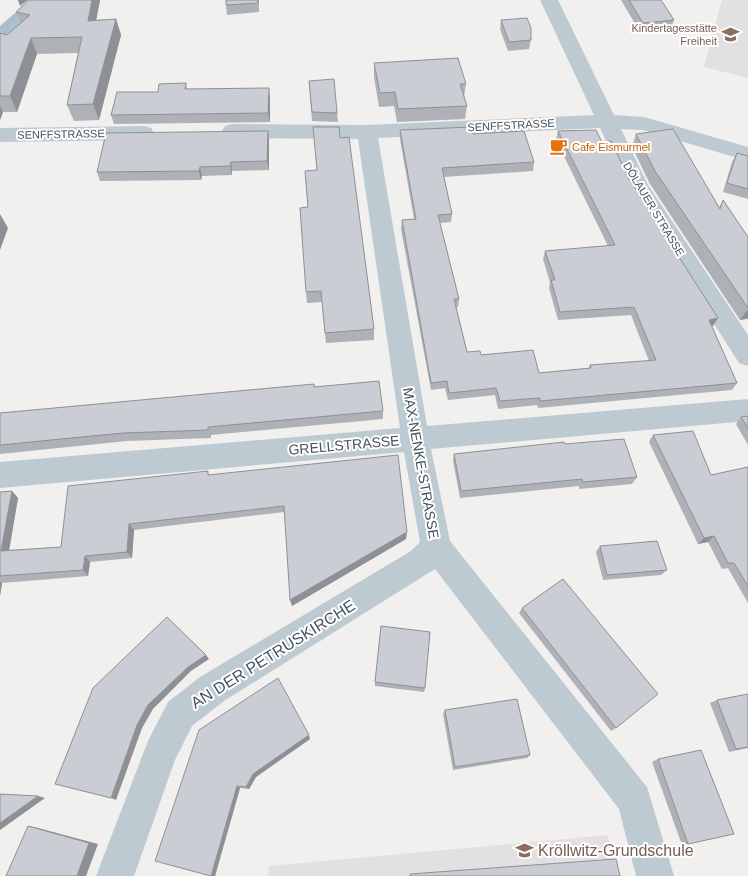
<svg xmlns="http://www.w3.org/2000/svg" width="748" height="876" viewBox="0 0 748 876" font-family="Arial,sans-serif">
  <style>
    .education { fill: #e3e0e1 }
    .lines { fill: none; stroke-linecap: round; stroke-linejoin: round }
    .minor { fill: #becad2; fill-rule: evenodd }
    .major { fill: #acbfd0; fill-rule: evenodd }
    .tram { stroke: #b0b4ba; stroke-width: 1 }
    .wall { fill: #aeb1b6 }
    .shaded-wall { fill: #8d9094 }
    .building { fill: #caced4; stroke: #8d9094 }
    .labels { text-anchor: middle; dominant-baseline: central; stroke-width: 4; stroke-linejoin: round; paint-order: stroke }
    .far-education-label { font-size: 11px; fill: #785e54; stroke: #fff; text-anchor: end }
    .far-street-label { font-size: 11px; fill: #45535e; stroke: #fff }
    .far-food-label { font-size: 11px; fill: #c56008; stroke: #fff; text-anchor: start }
    .street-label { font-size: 14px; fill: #45535e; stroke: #fff }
    .near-street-label { font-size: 16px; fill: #45535e; stroke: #fff }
    .near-education-label { font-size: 16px; fill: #785e54; stroke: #fff; text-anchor: start }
  </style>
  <rect width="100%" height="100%" fill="#f2efef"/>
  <g class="education">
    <path d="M722,0H748V78L704,67Z"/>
    <path d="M608,835L615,876H268L269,866Z"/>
  </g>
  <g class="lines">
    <g class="minor">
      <path d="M540,0H558L614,115L644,117L748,147V161L643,130L621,129L648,185L748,335V366L739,363L627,187L600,128L378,138L427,426L748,399V421L431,449L450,541L647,787L674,876H636L619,809L435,569L224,701L192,726L175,760L134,876H96L148,741L168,702L200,677L411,551L420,542L404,452L0,488V462L400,428L358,139L232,138L225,136L222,131L225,126L232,124L367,125L594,115Z"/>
      <path d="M144,126L151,128L154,133L151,138L144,140L0,142V128Z"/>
    </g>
    <path class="major" d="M30,0H50L7,40L0,42V26Z"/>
    <path class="tram" d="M0,31L35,0"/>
  </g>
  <g class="wall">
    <path d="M29,0H100L96,20L116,19L121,35L99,120L74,121L67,105L78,53L37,54L17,112H3L0,120V33L7,35L21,23L16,12Z"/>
    <path d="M259,0V12L227,15L226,5Z"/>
    <path d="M621,0H661L674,20L670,30L640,32Z"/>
    <path d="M501,20L531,40L529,49L508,51L500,29Z"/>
    <path d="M374,63L466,84L464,97L467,106L465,119L397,122L394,106L379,107L374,77Z"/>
    <path d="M309,81L337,113L338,122L312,121Z"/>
    <path d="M186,83L187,89L270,97V122L114,124L111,115L158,92Z"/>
    <path d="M400,130L473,134L534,162L533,171L444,177L452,214L451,222L440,223L459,299L458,307H456L467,352L481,355L539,373L589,368L590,365L649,361L631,315L558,320L549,288L550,282L543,259L545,251L608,246L556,140L558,131L602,142L629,179L713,326L712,327L737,383L732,390L538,408L537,405L498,409L495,395L448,400L445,388L431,390L401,229L402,220L414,219L400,139Z"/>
    <path d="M268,131L269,140V170L232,171V175L202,176L201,180L100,181L97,172Z"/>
    <path d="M636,134L719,208L723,200L748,237V319L740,320L650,184L632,147Z"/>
    <path d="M340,138L374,329V340L326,343L322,302L307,303L306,292L308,207Z"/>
    <path d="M737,153L748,156V199L723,192L732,162Z"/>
    <path d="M314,387L383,411V419L211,435V438L127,441L0,454V413Z"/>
    <path d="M748,416V445L736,424L741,417Z"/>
    <path d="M653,435L711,475L748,467V603L728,568L722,569L708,542L698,544L649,442Z"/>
    <path d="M565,444L637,477L632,484L579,489V486L460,498L453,461L454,454Z"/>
    <path d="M209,475L406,539L292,606L284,512L134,530L132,558L90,562L88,576L2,583L0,596V492L12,491L18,498L9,550L61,547Z"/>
    <path d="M600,546L667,570L661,575L603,580L596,552Z"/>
    <path d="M522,608L616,728L611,731L519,613Z"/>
    <path d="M375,682L425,688L424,692L375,686Z"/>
    <path d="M748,694V748L729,752L710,703L717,700Z"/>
    <path d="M445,710L530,755L527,758L453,770L443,714Z"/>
    <path d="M199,730L310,739L256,777L249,789L240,788L215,876Z"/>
    <path d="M658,759L688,844L682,845L652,762Z"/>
  </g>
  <g class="shaded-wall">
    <path d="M18,0H28L20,6Z"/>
    <path d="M92,0H100L93,37L88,21Z"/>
    <path d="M116,19L121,35L99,120L93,104Z"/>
    <path d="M31,38L37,54L17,112L10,96Z"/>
    <path d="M269,88L270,97V122L268,113Z"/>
    <path d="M0,106L3,112L0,120Z"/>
    <path d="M268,131L269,140V170L267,161Z"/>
    <path d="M231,162L232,171V175L230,166Z"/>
    <path d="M200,167L202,176L201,180L199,171Z"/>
    <path d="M0,214L8,228L0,250Z"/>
    <path d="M748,309V318L740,320Z"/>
    <path d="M718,318L713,326L705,328L709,320Z"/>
    <path d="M12,491L18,498L8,557L1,551Z"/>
    <path d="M129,524L134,530L132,558L127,552Z"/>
    <path d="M407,532L406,539L292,606L290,600Z"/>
    <path d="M714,536L708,542L698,544L704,538Z"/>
    <path d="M85,556L90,562L88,576L83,570Z"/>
    <path d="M0,581L2,583L0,596Z"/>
    <path d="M206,655L209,659L191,671L153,709L142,728L116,800L111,798L137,725L148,705L188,667Z"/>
    <path d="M309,735L310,739L256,777L249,789L246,787L253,774Z"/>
    <path d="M237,786L240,788L215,876H211Z"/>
    <path d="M38,796L45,798L0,830V823Z"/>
    <path d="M28,826L38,828L98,844L86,876H77Z"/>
  </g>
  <g class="building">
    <path d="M29,0H92L88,21L116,19L93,104L67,105L82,37L31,38L10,96H0V33L7,35L30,15L16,12Z"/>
    <path d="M226,0H258V3L226,5Z"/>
    <path d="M629,0H661L674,20L643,23Z"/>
    <path d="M527,18L531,28V40L509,42L501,20Z"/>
    <path d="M458,58L466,84H460L467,106L398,109L395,92L380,93L374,63Z"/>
    <path d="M334,79L337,113L312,112L309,81Z"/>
    <path d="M186,83L185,89L269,88L268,113L111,115L117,92H158L159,84Z"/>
    <path d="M313,127H339L340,138L349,137L374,329L325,333L321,291L306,292L300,208L308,207L305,171L317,170Z"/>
    <path d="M471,127L473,134L524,131L534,162L442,168L452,214L438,215L459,299H454L467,352L480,351L481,355L533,350L539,373L591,368L590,365L656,360L634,307L560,312L551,280H555L545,251L615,245L558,131L596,130L602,142L611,141L629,179L718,318L709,320L737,383L540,401V398L500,401L496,388L449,393L447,381L431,383L402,220L416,219L400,130Z"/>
    <path d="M673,129L720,209L723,200L748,237V308L655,171L636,134Z"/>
    <path d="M268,131L267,161L231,162L230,166L200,167L199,171L97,172L106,133Z"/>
    <path d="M737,153L748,156V189L727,183Z"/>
    <path d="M379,381L383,411L208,427V430L123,433L0,445V413L314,384V387Z"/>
    <path d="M748,416V428L741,417Z"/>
    <path d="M693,431L711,475L748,467V586L734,563H728L714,536L704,538L653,435Z"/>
    <path d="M624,439L637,477L583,482L582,479L461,491L454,454L564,442L565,444Z"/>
    <path d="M398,455L407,532L290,600L284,506L129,524L127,552L85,556L83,570L0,576V492L12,491L1,551L61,547L68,486L208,471V475Z"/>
    <path d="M657,541L667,570L607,575L600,546Z"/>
    <path d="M563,579L658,694L616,728L522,608Z"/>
    <path d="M167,617L206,655L188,667L148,705L137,725L111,798L55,784L93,688Z"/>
    <path d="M381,626L430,632L425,688L375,682Z"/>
    <path d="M278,678L309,735L253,774L246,787L237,786L211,876L155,861L199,730Z"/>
    <path d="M748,694V747L736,749L717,700Z"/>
    <path d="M517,699L530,755L455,767L445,710Z"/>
    <path d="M701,750L734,834L688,844L658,759Z"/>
    <path d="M0,794L38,796L0,823Z"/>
    <path d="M28,826L89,843L77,876H6Z"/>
    <path d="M616,859L620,876H410V874Z"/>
  </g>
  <defs>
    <symbol id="school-bare" viewBox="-9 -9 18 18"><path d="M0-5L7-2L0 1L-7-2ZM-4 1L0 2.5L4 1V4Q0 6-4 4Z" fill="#8d6e63" stroke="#fff" stroke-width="2.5" paint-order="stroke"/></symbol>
    <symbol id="cafe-bare" viewBox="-9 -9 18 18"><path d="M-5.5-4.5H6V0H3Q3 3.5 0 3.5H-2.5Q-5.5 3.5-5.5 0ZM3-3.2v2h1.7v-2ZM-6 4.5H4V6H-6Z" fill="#e8710a" stroke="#fff" stroke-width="2.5" paint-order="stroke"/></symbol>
  </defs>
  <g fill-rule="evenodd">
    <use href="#school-bare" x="718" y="22" width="25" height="25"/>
    <use href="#cafe-bare" x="546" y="134" width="25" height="25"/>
    <use href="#school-bare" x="512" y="838" width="25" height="25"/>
  </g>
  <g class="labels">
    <g class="far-education-label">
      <text x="717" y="28">Kindertagesstätte<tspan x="717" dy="13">Freiheit</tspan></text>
    </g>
    <g class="far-street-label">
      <text transform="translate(511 125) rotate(-3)">SENFFSTRASSE</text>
      <text transform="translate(61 134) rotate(-1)">SENFFSTRASSE</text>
      <text transform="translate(654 209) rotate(59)">DÖLAUER STRASSE</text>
    </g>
    <g class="far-food-label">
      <text x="572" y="147">Cafe Eismurmel</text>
    </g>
    <g class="street-label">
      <text transform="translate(344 445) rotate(-5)">GRELLSTRASSE</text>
      <text transform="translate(421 463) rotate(80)">MAX-NENKE-STRASSE</text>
    </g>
    <g class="near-street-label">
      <text transform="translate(273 654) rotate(-32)">AN DER PETRUSKIRCHE</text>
    </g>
    <g class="near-education-label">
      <text x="538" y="850">Kröllwitz-Grundschule</text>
    </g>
  </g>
</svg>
